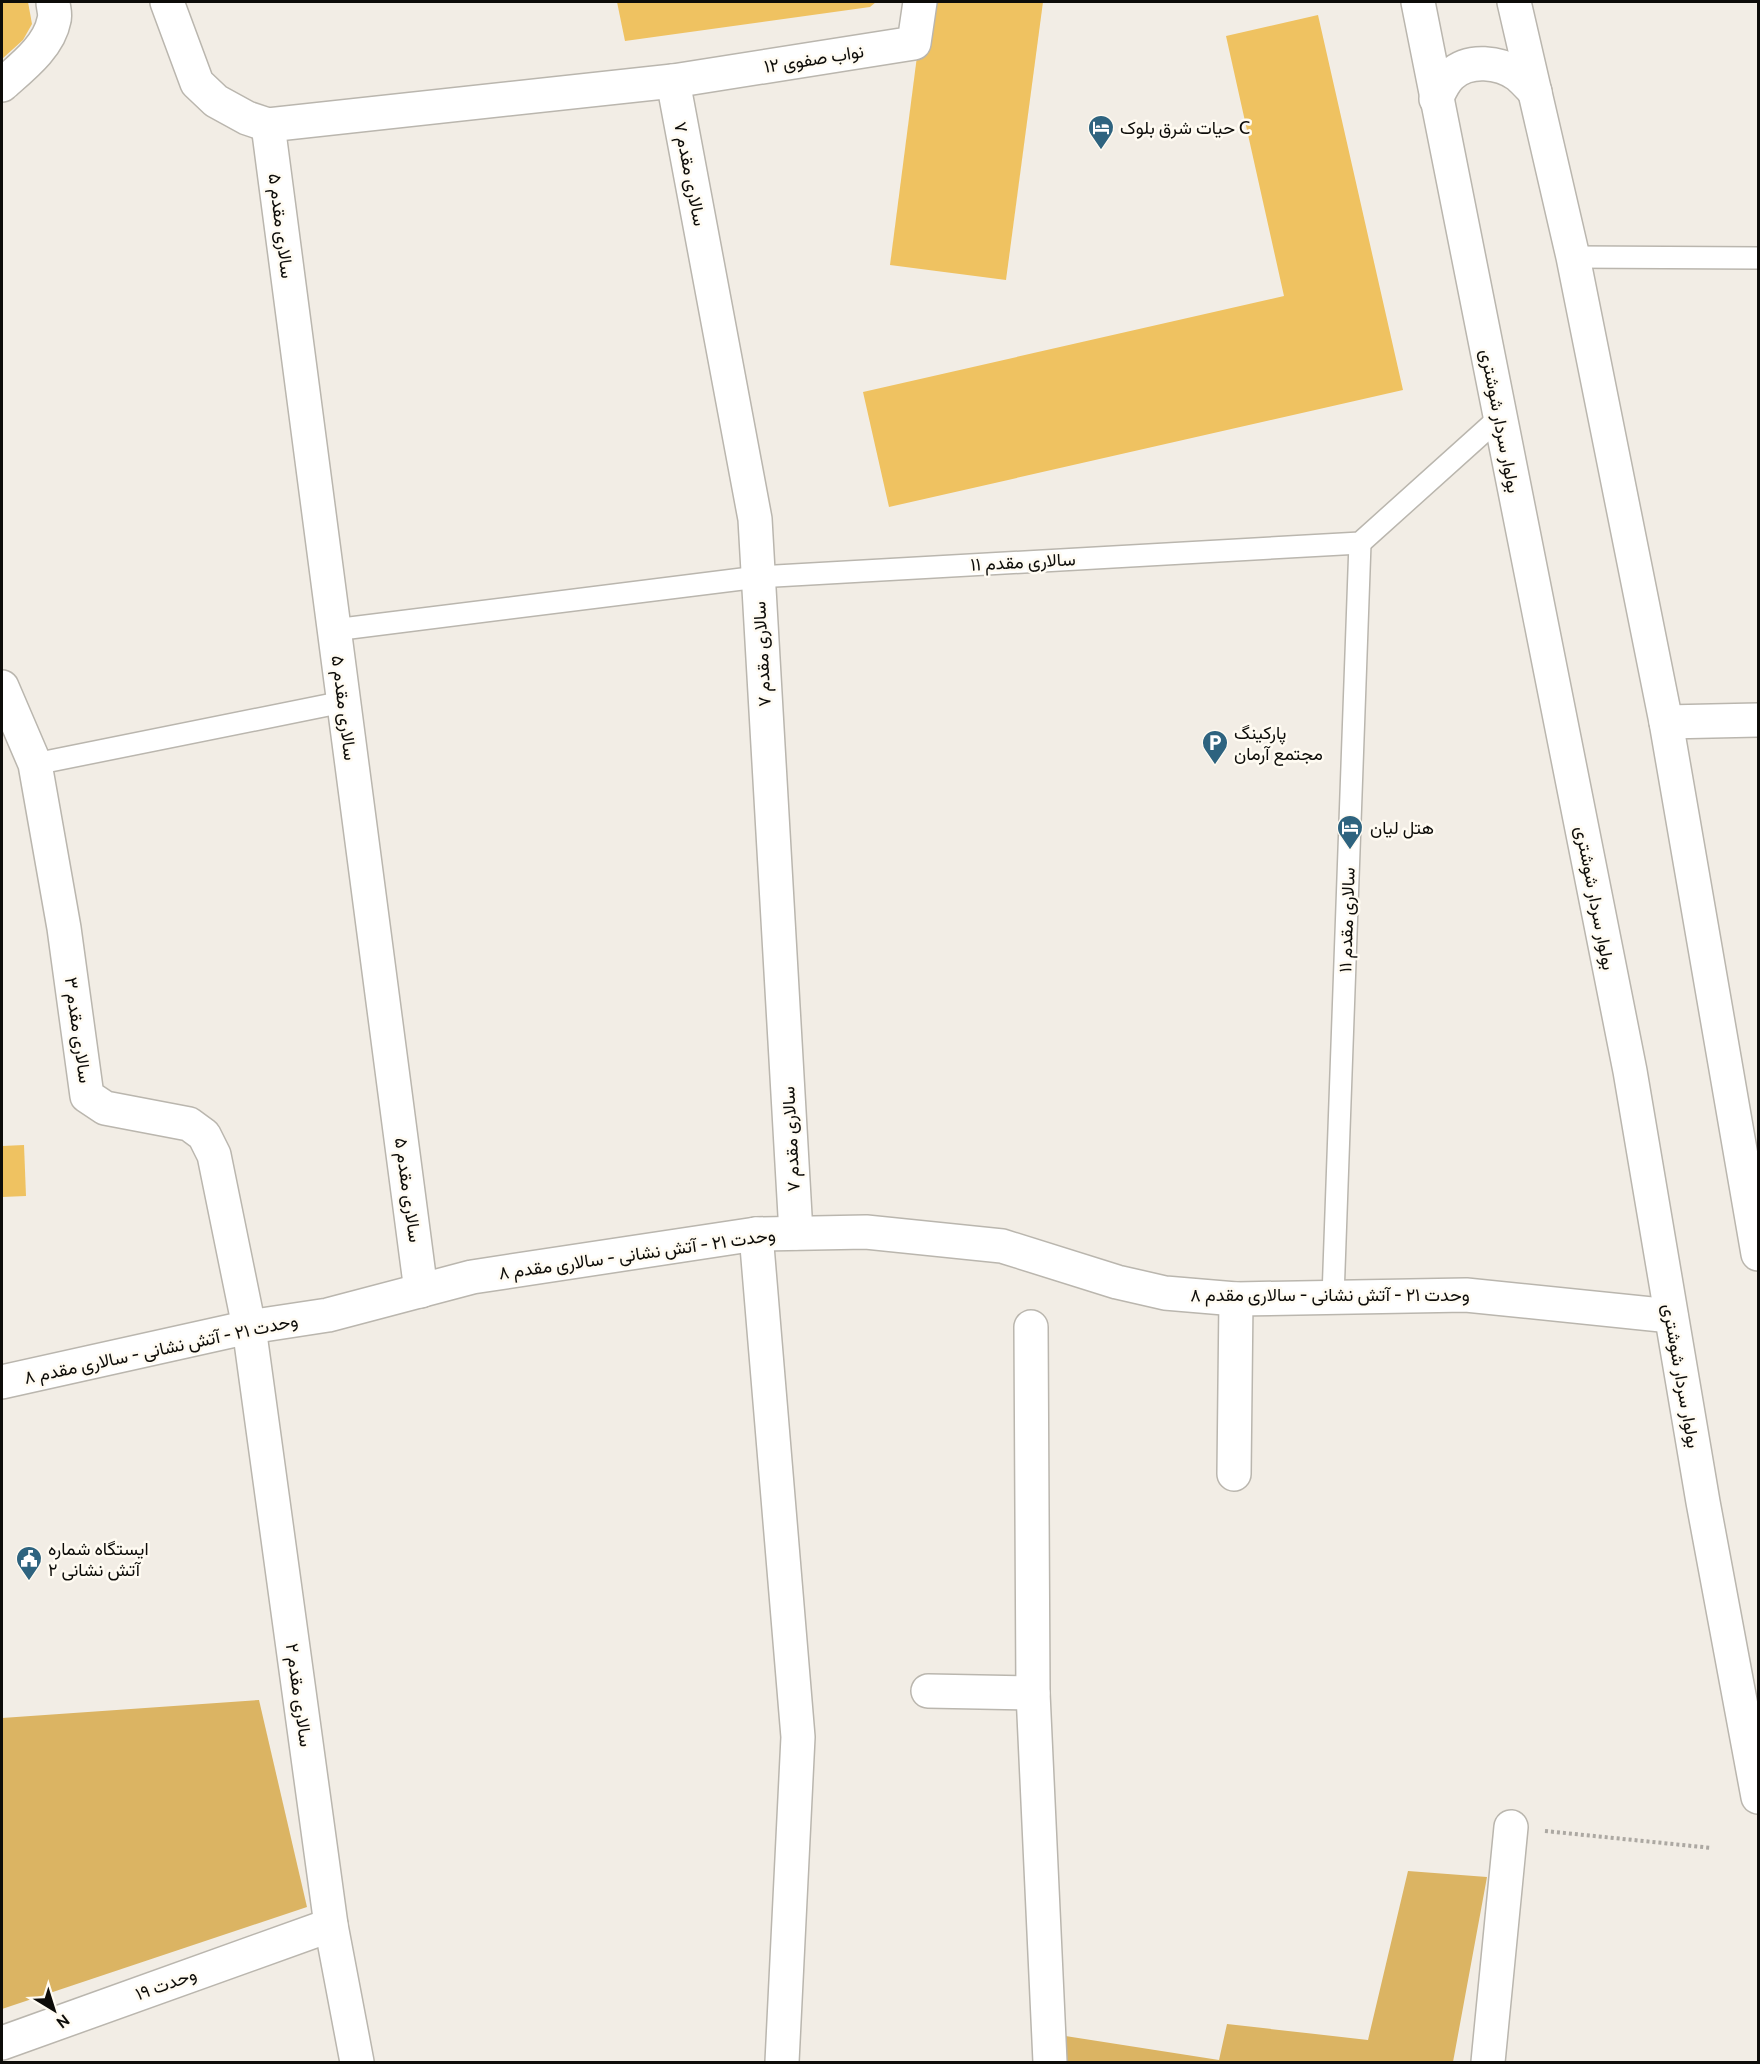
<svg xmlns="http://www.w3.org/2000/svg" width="1760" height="2064" viewBox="0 0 1760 2064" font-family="Cabin,Vazirmatn,sans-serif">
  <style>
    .green { fill: #dbb463 }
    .building { fill: #efc261 }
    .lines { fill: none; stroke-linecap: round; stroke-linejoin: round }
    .lane-casing { stroke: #bab6ae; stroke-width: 24 }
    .street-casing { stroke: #bab6ae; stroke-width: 36 }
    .secondary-casing { stroke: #bab6ae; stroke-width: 36 }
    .path { stroke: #aca8a2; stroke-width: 4; stroke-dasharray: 3 3; stroke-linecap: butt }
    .lane { stroke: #fff; stroke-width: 21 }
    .street { stroke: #fff; stroke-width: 33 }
    .secondary { stroke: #fff; stroke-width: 33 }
    .labels { text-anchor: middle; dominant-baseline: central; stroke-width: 5; stroke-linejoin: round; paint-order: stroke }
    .street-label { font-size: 18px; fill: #0d0c09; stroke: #fffbf2 }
    .poi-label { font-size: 18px; fill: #0d0c09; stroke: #fffbf2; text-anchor: start }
  </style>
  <rect width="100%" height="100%" fill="#f2ede5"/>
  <g class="green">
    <path d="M259,1700L307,1907L2,2009V1718Z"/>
    <path d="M1408,1871L1487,1877L1453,2062H1061L1059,2035L1219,2060L1227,2024L1368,2040Z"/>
  </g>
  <g class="building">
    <path d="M2,2H28L32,24L23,40L2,59Z"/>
    <path d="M617,2H876L870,7L625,41Z"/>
    <path d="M924,2H1043L1006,280L890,265Z"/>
    <path d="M1318,15L1403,390L889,507L863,392L1284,296L1226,36Z"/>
    <path d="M24,1145L26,1196L2,1197V1146Z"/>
  </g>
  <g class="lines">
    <defs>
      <g id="lane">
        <path d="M1573,257L1758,258"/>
        <path d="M334,630L758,577L1360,543L1499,418"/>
        <path d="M35,764L343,702"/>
        <path d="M1333,1297L1360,543"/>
      </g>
      <g id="street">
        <path d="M167,2L197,83L216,101L247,118L268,125L673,81L914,43L920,2"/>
        <path d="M673,81L755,519L796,1233"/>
        <path d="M2,85C21,68 49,47 54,20C56,15 53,7 53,2"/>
        <path d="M268,125L421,1291"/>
        <path d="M2,687L35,764L64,928L87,1096L105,1108L189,1124L204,1135L214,1155L249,1327L331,1925L357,2062"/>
        <path d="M1666,722L1758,720"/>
        <path d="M756,1234L798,1737L782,2062"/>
        <path d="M1031,1327L1033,1693L1050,2062"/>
        <path d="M2,1382L249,1327L328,1315L472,1277L756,1234L866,1232L1002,1246L1117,1282L1165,1293L1236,1299L1466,1295L1671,1316"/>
        <path d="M1234,1474L1236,1299"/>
        <path d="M928,1691L1033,1693"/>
        <path d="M2,2043L331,1925"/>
        <path d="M1488,2062L1511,1827"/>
      </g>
      <g id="secondary">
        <path d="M1418,2L1630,1071L1703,1502L1758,1797"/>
        <path d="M1514,2L1573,257L1666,722L1758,1254"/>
        <path d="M1436,99C1440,91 1444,81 1451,75C1469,58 1500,62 1518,75C1524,80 1530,87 1535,92"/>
      </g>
    </defs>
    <use href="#lane" class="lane-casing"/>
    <use href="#street" class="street-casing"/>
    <use href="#secondary" class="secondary-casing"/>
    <path class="path" d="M1545,1831L1712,1848"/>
    <use href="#lane" class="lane"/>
    <use href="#street" class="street"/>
    <use href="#secondary" class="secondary"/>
  </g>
  <defs>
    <symbol id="hotel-pin" viewBox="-11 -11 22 30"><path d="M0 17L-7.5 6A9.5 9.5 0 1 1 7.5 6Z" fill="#2e637f" stroke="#fffbf2"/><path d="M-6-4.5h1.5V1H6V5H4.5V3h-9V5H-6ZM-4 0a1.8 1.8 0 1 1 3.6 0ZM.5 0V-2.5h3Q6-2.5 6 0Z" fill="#fff"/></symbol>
    <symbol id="parking-pin" viewBox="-11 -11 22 30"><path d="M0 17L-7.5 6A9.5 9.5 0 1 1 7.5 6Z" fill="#2e637f" stroke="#fffbf2"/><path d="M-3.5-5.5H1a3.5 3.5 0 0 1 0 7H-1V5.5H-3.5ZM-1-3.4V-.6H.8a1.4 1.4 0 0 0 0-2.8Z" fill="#fff"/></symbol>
    <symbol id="civic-pin" viewBox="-11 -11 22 30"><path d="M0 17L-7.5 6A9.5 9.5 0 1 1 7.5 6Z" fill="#2e637f" stroke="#fffbf2"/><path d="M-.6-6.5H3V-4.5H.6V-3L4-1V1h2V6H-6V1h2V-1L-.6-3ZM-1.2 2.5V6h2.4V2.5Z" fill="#fff"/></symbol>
  </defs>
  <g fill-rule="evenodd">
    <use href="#hotel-pin" x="1086" y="113" width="30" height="40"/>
    <use href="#parking-pin" x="1200" y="728" width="30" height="40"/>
    <use href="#hotel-pin" x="1335" y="813" width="30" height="40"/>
    <use href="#civic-pin" x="14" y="1544" width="30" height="40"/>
  </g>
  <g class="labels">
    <g class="street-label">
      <text transform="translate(814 59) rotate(-9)">نواب صفوی ۱۲</text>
      <text transform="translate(690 174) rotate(79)">سالاری مقدم ۷</text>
      <text transform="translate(281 226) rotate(83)">سالاری مقدم ۵</text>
      <text transform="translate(1500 421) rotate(79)">بولوار سردار شوشتری</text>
      <text transform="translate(1023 562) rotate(-3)">سالاری مقدم ۱۱</text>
      <text transform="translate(762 654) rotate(-93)">سالاری مقدم ۷</text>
      <text transform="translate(344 708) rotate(83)">سالاری مقدم ۵</text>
      <text transform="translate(1595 898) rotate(79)">بولوار سردار شوشتری</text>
      <text transform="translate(1347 920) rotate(-88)">سالاری مقدم ۱۱</text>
      <text transform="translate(78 1030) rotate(82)">سالاری مقدم ۳</text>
      <text transform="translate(791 1139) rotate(-93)">سالاری مقدم ۷</text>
      <text transform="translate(408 1190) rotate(82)">سالاری مقدم ۵</text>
      <text transform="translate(637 1254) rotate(-8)">وحدت ۲۱ - آتش نشانی - سالاری مقدم ۸</text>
      <text x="1330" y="1295">وحدت ۲۱ - آتش نشانی - سالاری مقدم ۸</text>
      <text transform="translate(161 1349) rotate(-12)">وحدت ۲۱ - آتش نشانی - سالاری مقدم ۸</text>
      <text transform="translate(1681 1376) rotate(80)">بولوار سردار شوشتری</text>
      <text transform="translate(299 1695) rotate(82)">سالاری مقدم ۲</text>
      <text transform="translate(166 1984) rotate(-20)">وحدت ۱۹</text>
    </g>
    <g class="poi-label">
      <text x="1120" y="128">حیات شرق بلوک C</text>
      <text x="1234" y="733">پارکینگ<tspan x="1234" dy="21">مجتمع آرمان</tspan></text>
      <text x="1370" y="828">هتل لیان</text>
      <text x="48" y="1549">ایستگاه شماره<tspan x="48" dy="21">۲ آتش نشانی</tspan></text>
    </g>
  </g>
  <rect width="1760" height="2064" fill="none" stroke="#0d0c09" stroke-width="6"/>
  <g transform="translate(54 2010) rotate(142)" stroke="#fffbf2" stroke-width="4.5" paint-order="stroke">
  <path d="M0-4.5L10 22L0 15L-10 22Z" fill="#0d0c09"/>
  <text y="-9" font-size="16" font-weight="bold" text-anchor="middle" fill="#0d0c09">N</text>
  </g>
</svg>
